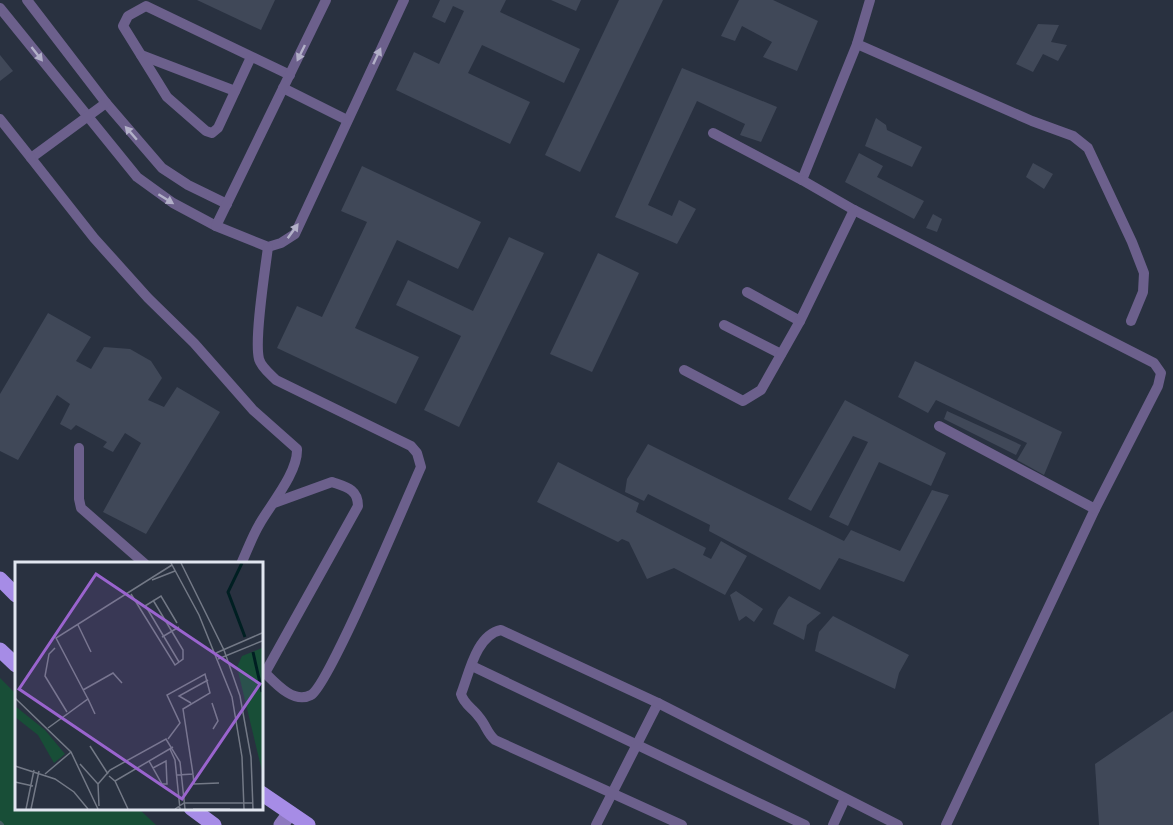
<svg xmlns="http://www.w3.org/2000/svg" width="1173" height="825" viewBox="0 0 1173 825" font-family="Montserrat,sans-serif">
  <style>
    .green { fill: #184e37 }
    .lines { fill: none; stroke-linecap: round; stroke-linejoin: round }
    .stream { stroke: #445b60; stroke-width: 6 }
    .building { fill: #404858 }
    .lane { stroke: #6c608c; stroke-width: 10 }
    .secondary { stroke: #8d79bf; stroke-width: 15 }
    .primary { stroke: #a68ce6; stroke-width: 15 }
    .oneway { fill: #b2b0c8 }
    .inset-river { fill: none; stroke: #001f22; stroke-width: 3 }
    .inset-road { fill: none; stroke: #737986; stroke-width: 1.5 }
    .view { fill: #9a64ce; fill-opacity: 0.15; stroke: #9a64ce; stroke-width: 3 }
    .inset-edge { fill: none; stroke: #e1e6f0; stroke-width: 3 }
  </style>
  <rect width="100%" height="100%" fill="#293140"/>
  <path class="green" d="M0,678L16,694V808L139,809L156,825H0Z"/>
  <g class="lines">
    <path class="stream" d="M0,824L1,825"/>
  </g>
  <g class="building">
    <path d="M197,0H275L261,30Z"/>
    <path d="M440,0H506L500,12L580,49L564,83L482,45L468,73L530,102L510,144L396,90L414,52L439,64L464,11L453,6L445,23L432,17Z"/>
    <path d="M551,0H581L576,11Z"/>
    <path d="M619,0H663L580,172L545,155Z"/>
    <path d="M739,0H773L818,21L797,71L763,57L772,42L742,26L735,41L721,36Z"/>
    <path d="M1038,24L1059,25L1051,42L1067,45L1058,61L1043,54L1033,72L1016,64Z"/>
    <path d="M0,55L13,71L0,81Z"/>
    <path d="M682,68L777,107L761,142L740,135L745,124L697,101L648,205L672,216L679,200L696,209L677,244L615,217Z"/>
    <path d="M876,118L886,125L887,130L922,147L912,167L865,146Z"/>
    <path d="M859,153L883,166L877,177L924,201L914,219L845,182Z"/>
    <path d="M1033,163L1053,174L1044,189L1026,177Z"/>
    <path d="M362,166L481,222L458,269L397,240L355,328L419,357L396,404L277,348L297,306L322,317L367,222L341,211Z"/>
    <path d="M933,214L942,219L937,232L926,228Z"/>
    <path d="M509,237L544,253L459,427L424,410L461,336L396,305L408,280L473,311Z"/>
    <path d="M598,253L639,273L592,372L550,354Z"/>
    <path d="M48,313L91,337L76,361L91,369L104,347L130,349L151,361L162,378L148,400L164,407L177,387L220,412L146,534L103,512L141,443L125,433L113,452L103,447L107,442L76,425L71,430L60,424L70,404L57,395L18,460L0,451V394Z"/>
    <path d="M915,361L1062,432L1044,475L1017,460L1027,443L936,400L928,413L898,397Z"/>
    <path d="M845,400L946,453L931,486L879,462L848,526L829,517L868,442L853,436L811,511L788,499Z"/>
    <path d="M947,411L1021,445L1016,455L944,419Z"/>
    <path d="M648,444L844,541L851,530L900,551L932,490L949,495L904,582L839,558L820,590L709,531L710,525L648,494L644,501L625,492L627,479Z"/>
    <path d="M558,462L639,503L636,512L706,548L703,555L711,559L721,541L747,556L725,595L674,568L647,579L629,542L622,539L618,542L537,502Z"/>
    <path d="M736,591L763,609L754,622L746,616L739,621L730,595Z"/>
    <path d="M789,596L821,613L807,625L804,640L773,624L778,610Z"/>
    <path d="M833,616L909,655L899,673L895,689L815,651L819,632Z"/>
    <path d="M1173,711V825H1099L1095,764Z"/>
  </g>
  <g class="lines">
    <g class="lane">
      <path d="M27,0L106,103L162,168L188,185L227,204"/>
      <path d="M0,8L137,177L173,203L216,226L268,247L281,243L295,234L404,0"/>
      <path d="M857,44L1032,121L1073,136L1088,148L1132,242L1144,273L1143,292L1131,321"/>
      <path d="M141,55L235,91"/>
      <path d="M251,57L218,128L212,133L206,131L167,97L123,26L128,16L146,6L290,75"/>
      <path d="M283,88L347,120"/>
      <path d="M106,103L31,158L94,238L148,298L194,343L253,410L297,449C298,473 270,505 259,525C252,537 247,551 241,564"/>
      <path d="M0,119L31,158"/>
      <path d="M713,133L802,180L857,44L870,0"/>
      <path d="M802,180L854,210L1154,363L1161,373L1158,386L1095,509L946,825"/>
      <path d="M216,226L326,0"/>
      <path d="M747,292L800,321"/>
      <path d="M724,325L781,354"/>
      <path d="M684,370L743,401L761,390L800,321L854,210"/>
      <path d="M939,426L1095,509"/>
      <path d="M79,448V499L81,508L145,564"/>
      <path d="M472,666L805,825"/>
      <path d="M261,669C273,680 292,705 311,695C329,685 407,498 421,467L417,453L411,446L276,380C270,374 261,367 259,359C254,339 265,271 268,247"/>
      <path d="M265,673L358,506C358,489 346,487 332,482L274,503"/>
      <path d="M596,825L658,703"/>
      <path d="M682,825L495,740C487,733 486,725 479,717C473,708 464,705 461,694C469,674 476,635 501,630L658,703L898,825"/>
      <path d="M833,825L845,799"/>
    </g>
    <path class="secondary" d="M281,825L290,813"/>
    <g class="primary">
      <path d="M0,579L16,595"/>
      <path d="M0,650L16,665"/>
      <path d="M261,793L308,825"/>
      <path d="M191,808L214,825"/>
    </g>
  </g>
  <defs><path id="oneway-solid" d="M-6-.8H1V-3.2L6.5 0L1 3.2V.8H-6Z" transform="scale(1.5)"/></defs>
  <g class="oneway">
    <use href="#oneway-solid" transform="translate(301 53) rotate(116)"/>
    <use href="#oneway-solid" transform="translate(37 54) rotate(52)"/>
    <use href="#oneway-solid" transform="translate(377 56) rotate(-65)"/>
    <use href="#oneway-solid" transform="translate(131 133) rotate(-131)"/>
    <use href="#oneway-solid" transform="translate(166 199) rotate(32)"/>
    <use href="#oneway-solid" transform="translate(293 231) rotate(-54)"/>
  </g>
  <g transform="translate(15 562)">
    <rect width="248" height="248" fill="#293140"/>
    <path d="M247,86V209L222,105L227,94ZM0,144L30,168L50,192L39,201L23,173L0,155Z" fill="#184e37"/>
    <path class="inset-river" d="M227,1L213,30L230,75M238,90L247,130"/>
    <path class="inset-road" d="M156,1L184,53L217,135L227,195L229,247M166,1L209,88L225,134L236,195L238,247M137,18L160,9M116,32L160,103L168,97V88L138,38M130,43L164,100M130,44L146,34L162,61M63,63L76,90M147,75L164,65M40,86L34,92L30,114L52,150M201,91L247,71M203,97L247,79M68,128L98,111L107,121M0,136L56,190L83,247M73,137L41,76L157,3M176,141L164,134L193,118M197,141L203,159L198,167M33,166L73,137L80,152M153,177L165,161L152,133L190,112L195,131L168,147L178,212L162,213M75,184L93,212M155,187L160,198L165,247M134,199L147,222H152L151,199L138,206M65,202L83,222L84,244M0,204L40,217L59,230L73,247M30,212L56,190M178,212L179,222L204,221M94,214L100,219L158,185M100,219L113,247M0,220L18,224M83,222L95,208L151,177L165,200L170,247M11,247L19,208M16,247L24,209M160,247L169,241H238M178,247H215"/>
    <path class="view" d="M81,12L245,122L167,237L4,127Z"/>
    <rect width="248" height="248" class="inset-edge"/>
  </g>
</svg>
